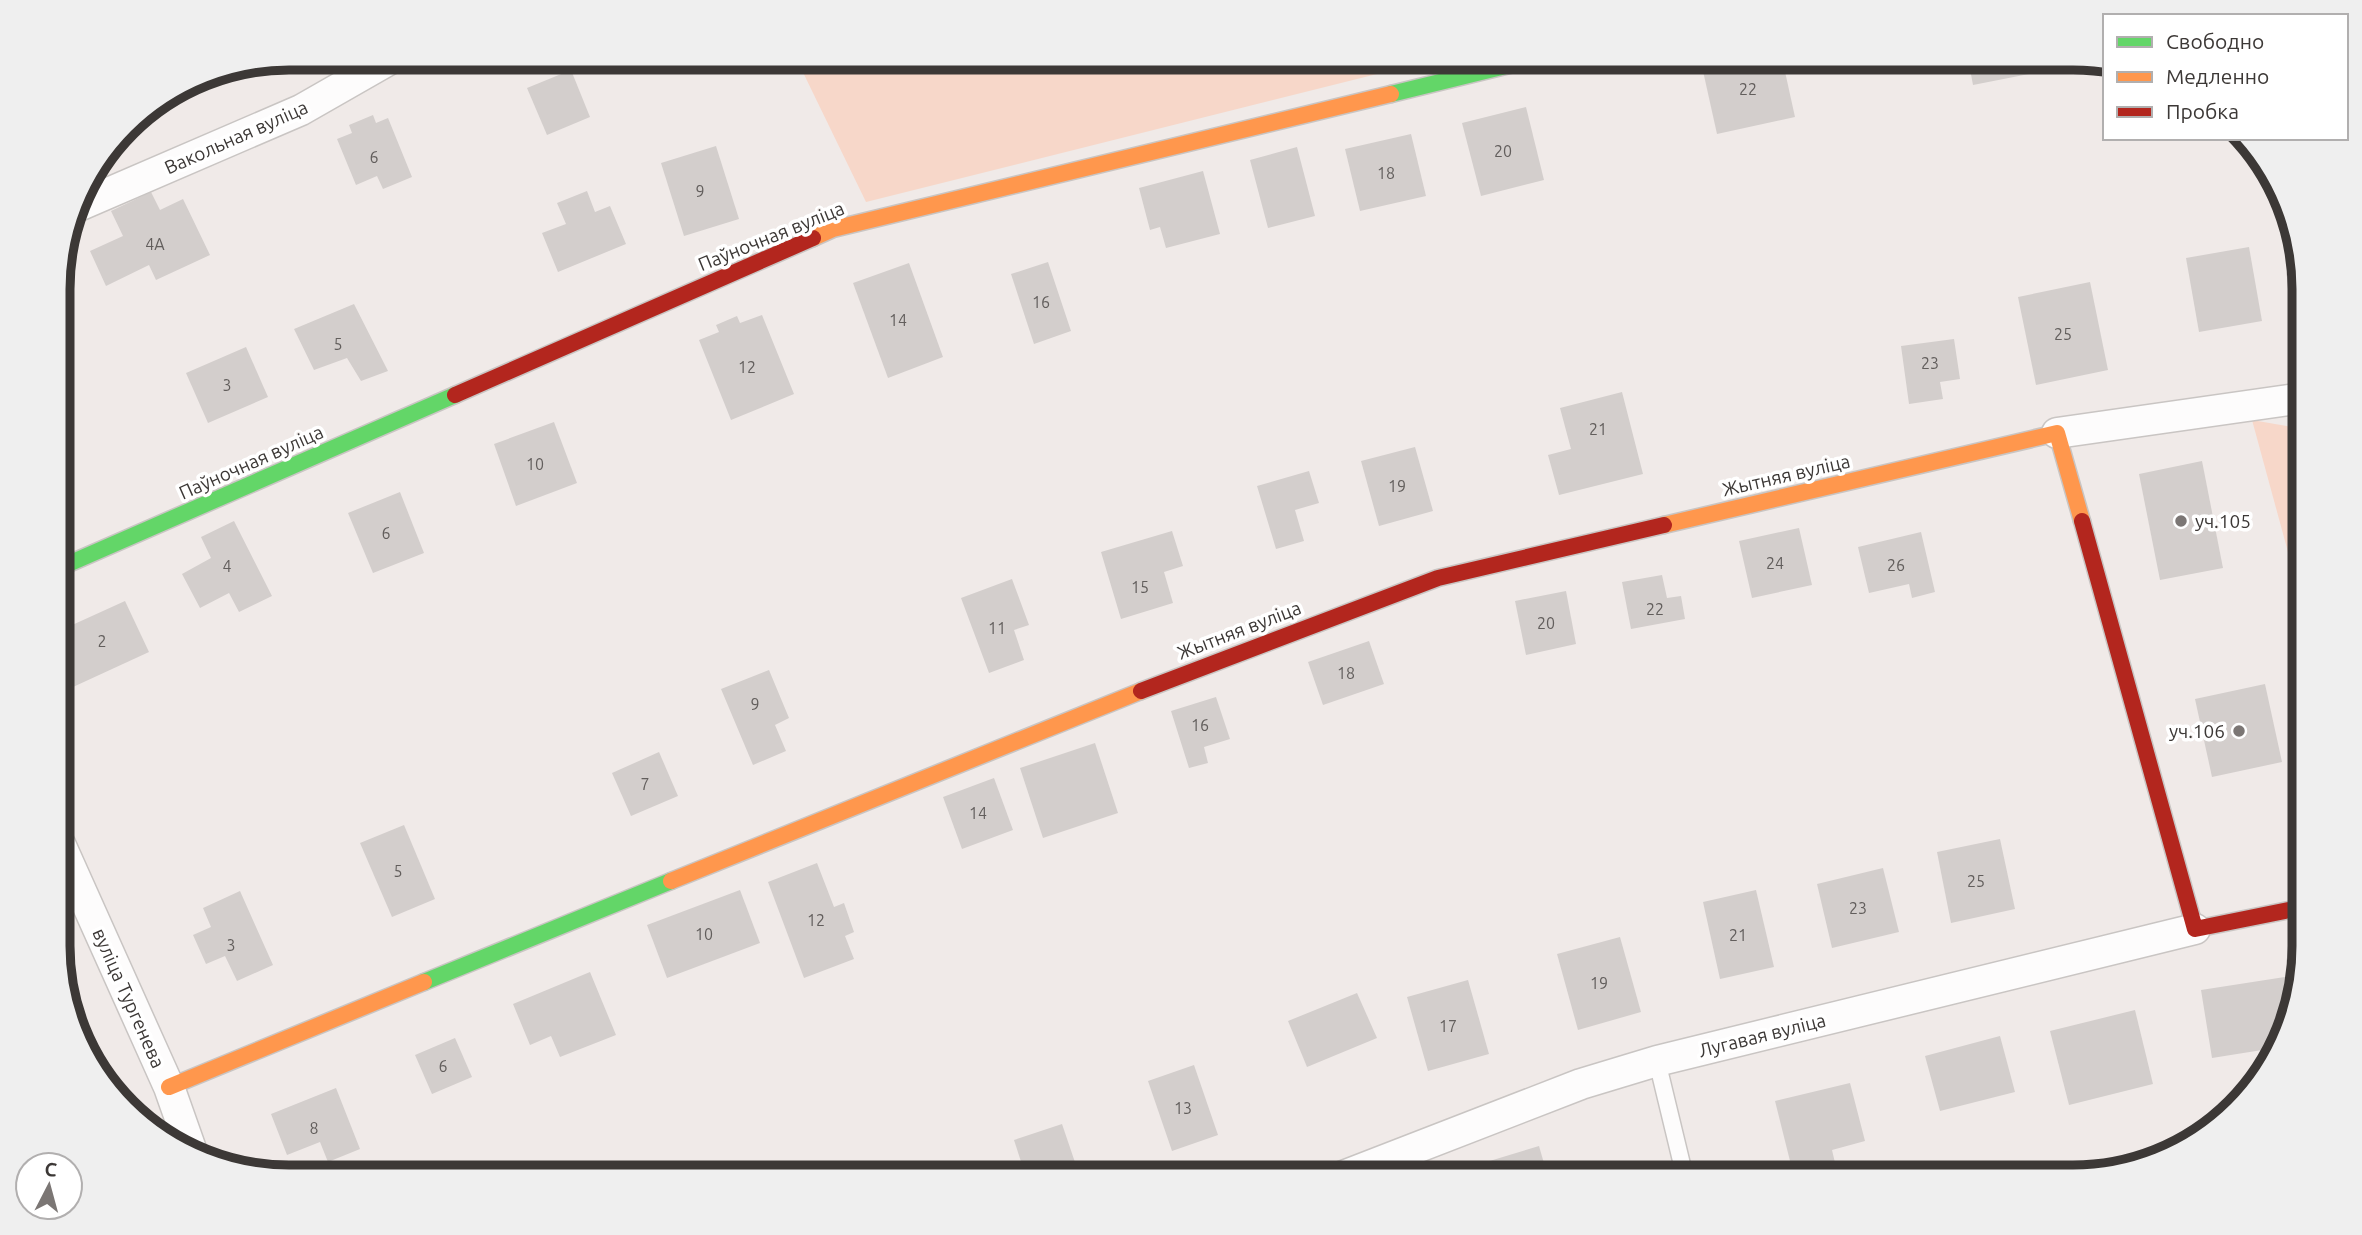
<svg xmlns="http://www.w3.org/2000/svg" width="2362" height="1235" viewBox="0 0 2362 1235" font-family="Ubuntu,sans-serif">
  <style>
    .green { fill: #f7d7c9 }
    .building { fill: #d3cecc }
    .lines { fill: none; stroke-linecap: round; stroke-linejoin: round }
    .lane-casing { stroke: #c9c5c3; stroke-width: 19 }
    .street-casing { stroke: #c9c5c3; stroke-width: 33 }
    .fast-casing { stroke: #c9c5c3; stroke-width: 19 }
    .slow-casing { stroke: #c9c5c3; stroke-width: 19 }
    .jam-casing { stroke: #c9c5c3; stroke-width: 19 }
    .lane { stroke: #fdfcfc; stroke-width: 16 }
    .street { stroke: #fdfcfc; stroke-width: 30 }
    .fast { stroke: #63d668; stroke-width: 16 }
    .slow { stroke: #ff974d; stroke-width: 16 }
    .jam { stroke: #b3261e; stroke-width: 16 }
    .poi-dot { fill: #7b7674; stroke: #fff; stroke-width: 2.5 }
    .labels { text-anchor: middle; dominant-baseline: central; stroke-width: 7; stroke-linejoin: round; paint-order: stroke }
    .number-label { font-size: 16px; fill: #625e5c }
    .street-label { font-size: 19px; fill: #3c3836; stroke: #fff }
    .poi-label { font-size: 19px; fill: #3c3836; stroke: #fff; text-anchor: start }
    .rim { fill: none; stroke: #3c3836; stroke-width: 9 }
  </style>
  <rect width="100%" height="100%" fill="#f0eae8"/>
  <g class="green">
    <path d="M796,58H1441L866,202Z"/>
    <path d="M2252,420L2303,429V607Z"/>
  </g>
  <g class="building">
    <path d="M632,58H671L638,71Z"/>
    <path d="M1721,58H1782L1795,117L1717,134L1701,62Z"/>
    <path d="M1968,58H2063L2065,67L1973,85Z"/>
    <path d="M571,70L590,117L547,135L527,88Z"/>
    <path d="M1526,107L1544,180L1481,196L1462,123Z"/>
    <path d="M373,115L376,123L388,118L412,177L383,189L377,176L356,185L337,139L352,133L349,125Z"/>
    <path d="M1411,134L1426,196L1360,211L1345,149Z"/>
    <path d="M716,146L739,219L684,236L661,163Z"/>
    <path d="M1297,147L1315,216L1268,228L1250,160Z"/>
    <path d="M1203,171L1220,234L1166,248L1160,227L1150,230L1139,188Z"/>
    <path d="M587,191L595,212L610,206L626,244L558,272L542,233L566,224L557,203Z"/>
    <path d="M151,192L160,210L183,199L210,255L156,280L149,265L106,286L90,251L123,236L111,211Z"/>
    <path d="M2249,247L2262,321L2199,332L2186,258Z"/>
    <path d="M1048,262L1071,331L1034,344L1011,274Z"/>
    <path d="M909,263L943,357L888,378L853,283Z"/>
    <path d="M2090,282L2108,370L2036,385L2018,297Z"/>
    <path d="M354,304L388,371L361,381L347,358L314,370L294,329Z"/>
    <path d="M762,315L794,394L731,420L699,340L719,332L716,325L737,316L740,323Z"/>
    <path d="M1954,339L1960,379L1940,382L1943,399L1909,404L1901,346Z"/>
    <path d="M246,347L268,397L208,423L186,373Z"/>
    <path d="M1622,392L1643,474L1559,495L1548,455L1571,449L1560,408Z"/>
    <path d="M554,422L577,483L516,506L494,444Z"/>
    <path d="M1415,447L1433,511L1379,526L1361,461Z"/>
    <path d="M2202,461L2223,568L2160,580L2139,474Z"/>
    <path d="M1309,471L1319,503L1295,510L1304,541L1276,549L1257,486Z"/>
    <path d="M400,492L424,553L373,573L348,513Z"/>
    <path d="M234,521L272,596L239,612L229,593L200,608L182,574L211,558L201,537Z"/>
    <path d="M1799,528L1812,585L1752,598L1739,541Z"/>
    <path d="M1172,531L1183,566L1164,572L1173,603L1121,619L1101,552Z"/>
    <path d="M1921,532L1935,592L1912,598L1909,584L1869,593L1858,547Z"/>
    <path d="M1662,575L1667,598L1681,596L1685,619L1631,629L1622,582Z"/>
    <path d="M1012,579L1029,625L1014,630L1024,660L989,673L961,598Z"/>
    <path d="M1566,591L1576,644L1526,655L1515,601Z"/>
    <path d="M125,601L149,652L73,687L59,657V631Z"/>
    <path d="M1369,641L1384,684L1323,705L1308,662Z"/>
    <path d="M769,670L789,718L775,725L786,751L753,765L721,689Z"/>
    <path d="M2265,684L2282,762L2212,777L2195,699Z"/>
    <path d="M1216,697L1230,739L1204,747L1208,763L1189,768L1171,711Z"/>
    <path d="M1095,743L1118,813L1043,838L1020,768Z"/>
    <path d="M659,752L678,796L631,816L612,773Z"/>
    <path d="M994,778L1013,830L962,849L943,797Z"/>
    <path d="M404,825L435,899L392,917L360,843Z"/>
    <path d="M2000,839L2015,909L1951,923L1937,852Z"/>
    <path d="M817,863L834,907L844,903L854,932L845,936L854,959L804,978L768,882Z"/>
    <path d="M1883,868L1899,932L1832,948L1817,884Z"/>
    <path d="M740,890L760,943L667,978L647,925Z"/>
    <path d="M1756,890L1774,967L1720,979L1703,902Z"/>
    <path d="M240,891L273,965L237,981L225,956L206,964L193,935L211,927L203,908Z"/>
    <path d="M1620,937L1641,1012L1578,1030L1557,954Z"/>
    <path d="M590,972L616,1035L560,1057L551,1036L530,1045L513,1004Z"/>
    <path d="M2298,975L2286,1022L2280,1023L2281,1047L2212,1058L2201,990Z"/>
    <path d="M1468,980L1489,1054L1428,1071L1407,997Z"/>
    <path d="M1357,993L1377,1038L1307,1067L1288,1021Z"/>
    <path d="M2135,1010L2153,1084L2069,1105L2050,1031Z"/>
    <path d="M2000,1036L2015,1092L1940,1111L1925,1056Z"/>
    <path d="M455,1038L472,1077L432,1094L415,1055Z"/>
    <path d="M1194,1065L1218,1135L1172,1151L1148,1081Z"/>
    <path d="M1850,1083L1865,1141L1832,1150L1836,1167L1794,1177L1775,1101Z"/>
    <path d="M336,1088L360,1149L328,1162L320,1142L287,1155L271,1114Z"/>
    <path d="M1062,1124L1080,1177H1026L1014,1140Z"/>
    <path d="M1539,1146L1548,1177H1487L1483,1163Z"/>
    <path d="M920,1164L925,1177H889Z"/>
  </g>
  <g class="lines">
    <defs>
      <path id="lane" d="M1657,1061L1685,1177"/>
      <g id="street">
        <path d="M76,207L301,110L392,58"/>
        <path d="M2057,433L2303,398"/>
        <path d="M60,844L169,1087L193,1155"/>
        <path d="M1341,1177L1581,1084L1657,1061L2195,929"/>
      </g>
      <g id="fast">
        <path d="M1391,94L1538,58"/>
        <path d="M59,568L455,395"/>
        <path d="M424,982L671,881"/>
      </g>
      <g id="slow">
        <path d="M813,238L833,229L1391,94"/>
        <path d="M1664,525L2057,433L2082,521"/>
        <path d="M671,881L1141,691"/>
        <path d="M169,1087L424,982"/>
      </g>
      <g id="jam">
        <path d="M455,395L813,238"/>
        <path d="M2082,521L2195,929L2304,907"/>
        <path d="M1141,691L1438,578L1664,525"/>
      </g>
    </defs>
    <use href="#lane" class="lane-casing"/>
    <use href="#street" class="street-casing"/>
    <use href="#fast" class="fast-casing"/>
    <use href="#slow" class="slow-casing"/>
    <use href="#jam" class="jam-casing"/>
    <use href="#lane" class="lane"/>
    <use href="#street" class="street"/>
    <use href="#fast" class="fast"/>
    <use href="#slow" class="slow"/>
    <use href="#jam" class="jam"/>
  </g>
  <g class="poi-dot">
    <circle cx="2181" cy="521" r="7"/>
    <circle cx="2239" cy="731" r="7"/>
  </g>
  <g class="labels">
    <g class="number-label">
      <text x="1748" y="89">22</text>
      <text x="1503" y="151">20</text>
      <text x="374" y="157">6</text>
      <text x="1386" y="173">18</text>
      <text x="700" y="191">9</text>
      <text x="155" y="244">4А</text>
      <text x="1041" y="302">16</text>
      <text x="898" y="320">14</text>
      <text x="2063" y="334">25</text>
      <text x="338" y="344">5</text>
      <text x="1930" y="363">23</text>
      <text x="747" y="367">12</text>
      <text x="227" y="385">3</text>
      <text x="1598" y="429">21</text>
      <text x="535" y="464">10</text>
      <text x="1397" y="486">19</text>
      <text x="386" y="533">6</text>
      <text x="1775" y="563">24</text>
      <text x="1896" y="565">26</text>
      <text x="227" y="566">4</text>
      <text x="1140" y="587">15</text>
      <text x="1655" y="609">22</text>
      <text x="1546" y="623">20</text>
      <text x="997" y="628">11</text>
      <text x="102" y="641">2</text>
      <text x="1346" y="673">18</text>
      <text x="755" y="704">9</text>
      <text x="1200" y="725">16</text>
      <text x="645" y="784">7</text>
      <text x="978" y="813">14</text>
      <text x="398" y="871">5</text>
      <text x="1976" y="881">25</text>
      <text x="1858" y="908">23</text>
      <text x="816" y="920">12</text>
      <text x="704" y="934">10</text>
      <text x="1738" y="935">21</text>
      <text x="231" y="945">3</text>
      <text x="1599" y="983">19</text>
      <text x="1448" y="1026">17</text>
      <text x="443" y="1066">6</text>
      <text x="1183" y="1108">13</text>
      <text x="314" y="1128">8</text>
    </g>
    <g class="street-label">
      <text transform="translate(236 137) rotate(-24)">Вакольная вуліца</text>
      <text transform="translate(771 236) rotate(-22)">Паўночная вуліца</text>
      <text transform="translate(251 462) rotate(-24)">Паўночная вуліца</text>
      <text transform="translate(1786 475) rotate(-13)">Жытняя вуліца</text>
      <text transform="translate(1239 630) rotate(-21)">Жытняя вуліца</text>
      <text transform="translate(129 998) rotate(66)">вуліца Тургенева</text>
      <text transform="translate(1762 1035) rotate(-14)">Лугавая вуліца</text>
    </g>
    <g class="poi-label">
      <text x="2195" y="521">уч.105</text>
      <text x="2225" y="731" text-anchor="end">уч.106</text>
    </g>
  </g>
  <path d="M0 0H2362V1235H0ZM289 70H2073A219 219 0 0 1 2292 289V946A219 219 0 0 1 2073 1165H289A219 219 0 0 1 70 946V289A219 219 0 0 1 289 70Z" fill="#efefef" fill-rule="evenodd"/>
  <path class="rim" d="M289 70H2073A219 219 0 0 1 2292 289V946A219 219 0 0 1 2073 1165H289A219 219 0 0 1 70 946V289A219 219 0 0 1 289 70Z"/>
  <rect x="2103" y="14" width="245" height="126" fill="#ffffff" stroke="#b1afaf" stroke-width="2"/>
  <rect x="2117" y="37" width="35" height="10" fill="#63d668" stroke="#b1afaf" stroke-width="2"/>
  <text x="2166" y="49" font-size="21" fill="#3c3836">Свободно</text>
  <rect x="2117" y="72" width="35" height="10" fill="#ff974d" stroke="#b1afaf" stroke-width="2"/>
  <text x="2166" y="84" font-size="21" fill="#3c3836">Медленно</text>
  <rect x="2117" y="107" width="35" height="10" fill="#b3261e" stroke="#b1afaf" stroke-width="2"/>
  <text x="2166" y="119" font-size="21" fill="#3c3836">Пробка</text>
  <g transform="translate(49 1186) rotate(6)"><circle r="33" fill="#ffffff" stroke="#b1afaf" stroke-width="2"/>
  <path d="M0-5L12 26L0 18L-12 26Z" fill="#7b7674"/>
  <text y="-10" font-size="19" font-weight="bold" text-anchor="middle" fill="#3c3836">С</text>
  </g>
</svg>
